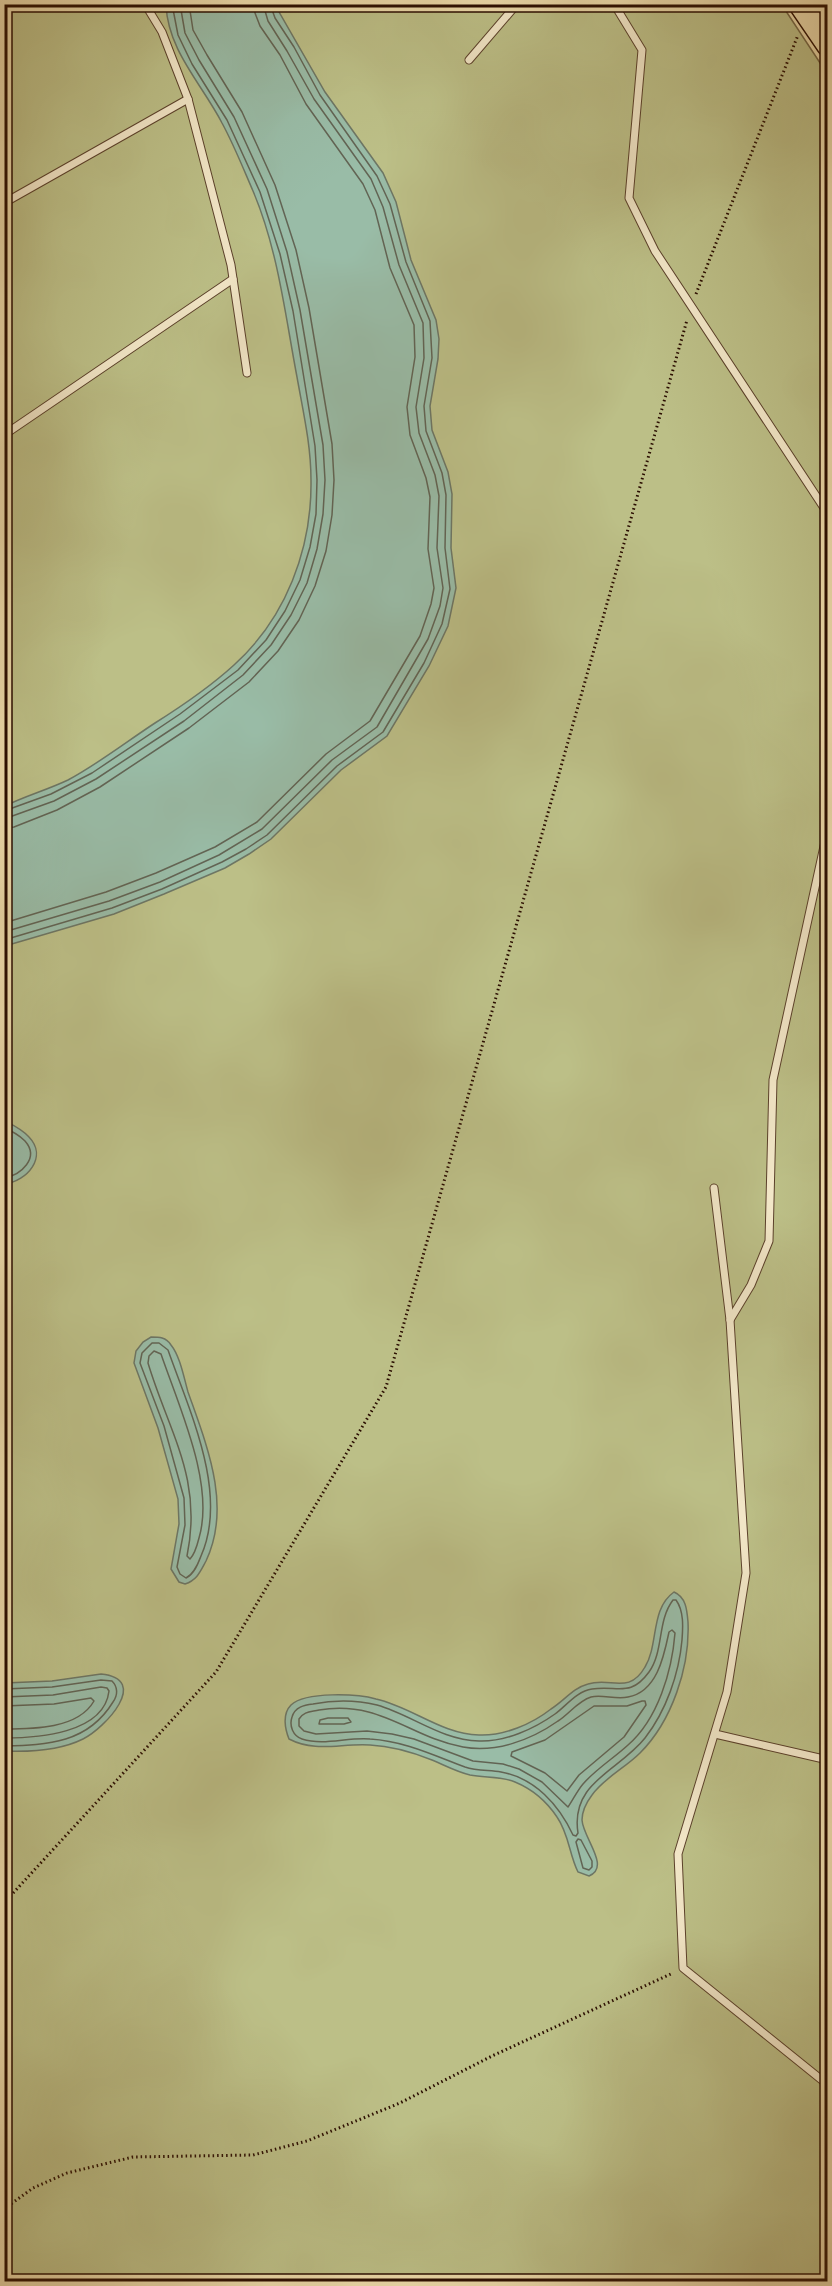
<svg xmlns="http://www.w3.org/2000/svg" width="832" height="2286" viewBox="0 0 832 2286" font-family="'EB Garamond',serif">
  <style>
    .green { fill: #bcbf87; stroke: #736644; stroke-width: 1.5 }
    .water { fill: #99bca7; stroke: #6d7664; stroke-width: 1.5 }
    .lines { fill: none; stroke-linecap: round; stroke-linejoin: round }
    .shore { stroke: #626454; stroke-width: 1.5 }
    .service-casing { stroke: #5b412b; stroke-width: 9 }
    .trunk-casing { stroke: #2a0d00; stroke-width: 25 }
    .path { stroke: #2a0d00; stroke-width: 3; stroke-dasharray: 1.5 3; stroke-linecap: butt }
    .service { stroke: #f3e8c9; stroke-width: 7 }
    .trunk { stroke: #eddcac; stroke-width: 22 }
  </style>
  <rect width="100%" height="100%" fill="#eddcac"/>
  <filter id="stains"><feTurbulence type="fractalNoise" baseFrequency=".00333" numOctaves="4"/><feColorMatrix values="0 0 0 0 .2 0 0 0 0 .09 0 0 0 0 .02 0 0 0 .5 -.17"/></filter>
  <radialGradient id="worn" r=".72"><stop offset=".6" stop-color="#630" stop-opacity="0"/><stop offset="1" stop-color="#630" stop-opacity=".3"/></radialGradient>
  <path class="green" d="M5,5H782L828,75L827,2281L5,2282Z"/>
  <g class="water">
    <path d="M166,5H275L325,92L383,173L396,202L411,260L436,320L439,339L438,359L430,406L432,430L448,472L452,494L451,548L456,588L448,626L429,666L387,736L341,770L271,839L249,854L225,868L164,894L114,914L5,946V806C25,796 47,790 68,780C98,764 126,742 155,723C182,706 210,687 234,665C286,618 312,549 311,480C311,445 303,411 297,377C285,314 278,250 253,191C243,168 234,145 222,123C202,84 168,51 166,5Z"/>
    <path d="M5,1121C13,1125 22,1129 29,1137C48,1157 27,1181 5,1184Z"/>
    <path d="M151,1337C159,1337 166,1337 171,1345C180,1356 184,1378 188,1392C207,1446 232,1506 206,1561C200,1572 197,1580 185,1584L179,1582L171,1569L179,1524L178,1499L158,1428L134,1363L136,1351L143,1342Z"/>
    <path d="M674,1592C686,1597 687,1610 688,1622C690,1667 672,1721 640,1753C625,1768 604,1778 592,1795C586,1803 582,1810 582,1820C583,1838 611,1867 589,1876L578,1872C569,1854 569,1834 557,1817C547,1802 532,1789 515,1782C501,1776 485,1778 470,1775C457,1772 444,1765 432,1760C412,1752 391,1746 370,1745C341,1743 316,1753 289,1739C285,1729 282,1714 291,1705C306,1691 358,1694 376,1699C412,1707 441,1734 479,1735C504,1736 532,1724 551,1709C564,1701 573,1688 588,1684C611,1677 629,1695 645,1667C659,1644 650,1609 674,1592Z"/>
    <path d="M101,1674C151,1679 105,1728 83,1739C59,1751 30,1752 5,1751V1683L52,1681Z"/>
  </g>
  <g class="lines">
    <g class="shore">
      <path d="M4,811L51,794L92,773L180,714L238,670L266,640L285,611L300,580L310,547L316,514L317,480L315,446L293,311L280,254L260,192L227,120L192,64L178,35L172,4"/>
      <path d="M4,819L54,801L96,779L184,721L243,675L271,645L291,615L307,583L317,549L323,514L325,480L323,445L300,310L287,252L267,189L234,117L199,60L185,33L180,4"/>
      <path d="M4,828L14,827L57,810L100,787L189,728L249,682L278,651L299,620L315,586L326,551L332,515L334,480L332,444L309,308L296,250L275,185L242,112L207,55L193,30L189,4"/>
      <path d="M4,923L106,892L156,873L215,847L257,822L326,754L370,721L420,636L431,604L434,588L428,549L430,497L426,478L410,435L407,407L415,357L414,325L390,268L375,210L363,184L306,104L280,55L260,26L255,13L254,4"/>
      <path d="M4,932L109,901L160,882L219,855L262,829L332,760L377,727L428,639L440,606L443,588L437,548L439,496L435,475L419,433L416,407L424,358L423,323L399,265L383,207L371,179L314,99L287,51L268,21L263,4"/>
      <path d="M4,940L112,908L162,889L222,862L246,849L267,835L337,766L383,732L424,663L442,624L450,589L445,548L446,495L442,473L426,431L424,406L432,358L430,321L406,262L390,204L377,176L320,95L294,47L275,18L270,4"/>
      <path d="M4,1128C12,1131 19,1135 25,1141C40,1158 21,1175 4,1178"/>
      <path d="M152,1343H159L168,1350C189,1410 229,1493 201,1556C198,1564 194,1574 186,1578L180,1574L177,1567L185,1525L184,1498L164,1426L140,1363L142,1353Z"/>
      <path d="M154,1351L161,1354C179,1407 215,1484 199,1538C197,1546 195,1554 190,1559L187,1556C203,1478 169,1433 148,1363L149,1356Z"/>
      <path d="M673,1600H676C684,1611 683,1627 682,1640C679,1674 666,1711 645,1738C619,1771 570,1782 578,1833L576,1836L573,1835C559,1805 535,1778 501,1772C489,1770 477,1771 465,1767C433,1755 404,1741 370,1739C347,1737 324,1746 302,1739C293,1736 289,1726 292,1717C295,1707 304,1705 313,1704C333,1700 357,1700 377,1705C412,1715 441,1740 479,1741C505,1742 534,1729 555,1714C566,1706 577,1691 592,1689C618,1685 630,1698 649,1672C664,1651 657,1621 673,1600Z"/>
      <path d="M672,1630L675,1633C672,1671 658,1719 628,1745C614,1758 596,1769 583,1784C577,1791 573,1800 568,1807L542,1782L519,1769L503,1764L473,1761L414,1739L392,1734L367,1731L316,1734L304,1731L299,1726V1719C304,1711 311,1712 319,1710C381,1700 409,1737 463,1747C496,1753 531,1740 558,1721C569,1714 578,1701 591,1697C602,1694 616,1700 628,1697C657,1692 664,1656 669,1632Z"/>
      <path d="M4,1689L52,1687L101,1680L112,1681C118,1687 118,1695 113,1702C88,1743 48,1745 4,1746"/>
      <path d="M4,1697L53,1695L101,1687L107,1688L109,1691C104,1734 36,1738 4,1738"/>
      <path d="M642,1701H645L646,1705L624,1737L579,1775L567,1791L545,1773L511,1756L512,1752L545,1740L594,1706H627Z"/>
      <path d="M4,1706L54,1704L91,1698L94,1701C78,1729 33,1729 4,1729"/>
      <path d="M328,1718H348L351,1722L344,1724H319L320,1720Z"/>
      <path d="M578,1839L581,1840L592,1861V1867L589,1870L583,1868L576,1842Z"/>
    </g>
    <defs>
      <g id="service">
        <path d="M145,4L162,32L188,99L231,265L247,373"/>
        <path d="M614,4L642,50L629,198L655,251L828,514"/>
        <path d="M469,60L517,4"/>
        <path d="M4,203L188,99"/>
        <path d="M4,435L233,279"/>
        <path d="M714,1188L730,1320L746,1573L727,1692L678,1854L683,1968L828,2085"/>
        <path d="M730,1320L751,1285L769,1241L773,1080L828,828"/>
        <path d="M715,1734L828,1760"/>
      </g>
      <path id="trunk" d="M800,4L828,45"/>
    </defs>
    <use href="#service" class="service-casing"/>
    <use href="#trunk" class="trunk-casing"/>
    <g class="path">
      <path d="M696,294L798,35"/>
      <path d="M4,1903L216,1672L386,1387L687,320"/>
      <path d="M4,2209L33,2188L67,2173L133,2157L253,2155L307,2141L400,2103L492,2056L673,1973"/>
    </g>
    <use href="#service" class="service"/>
    <use href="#trunk" class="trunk"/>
  </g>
  <rect width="832" height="2286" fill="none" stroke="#eddcac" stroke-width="24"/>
  <rect x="6" y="6" width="820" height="2274" fill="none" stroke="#2a0d00" stroke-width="3"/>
  <rect x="12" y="12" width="808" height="2262" fill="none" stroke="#2a0d00" stroke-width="1.5"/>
  <rect width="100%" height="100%" filter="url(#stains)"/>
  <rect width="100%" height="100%" fill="url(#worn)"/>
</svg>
